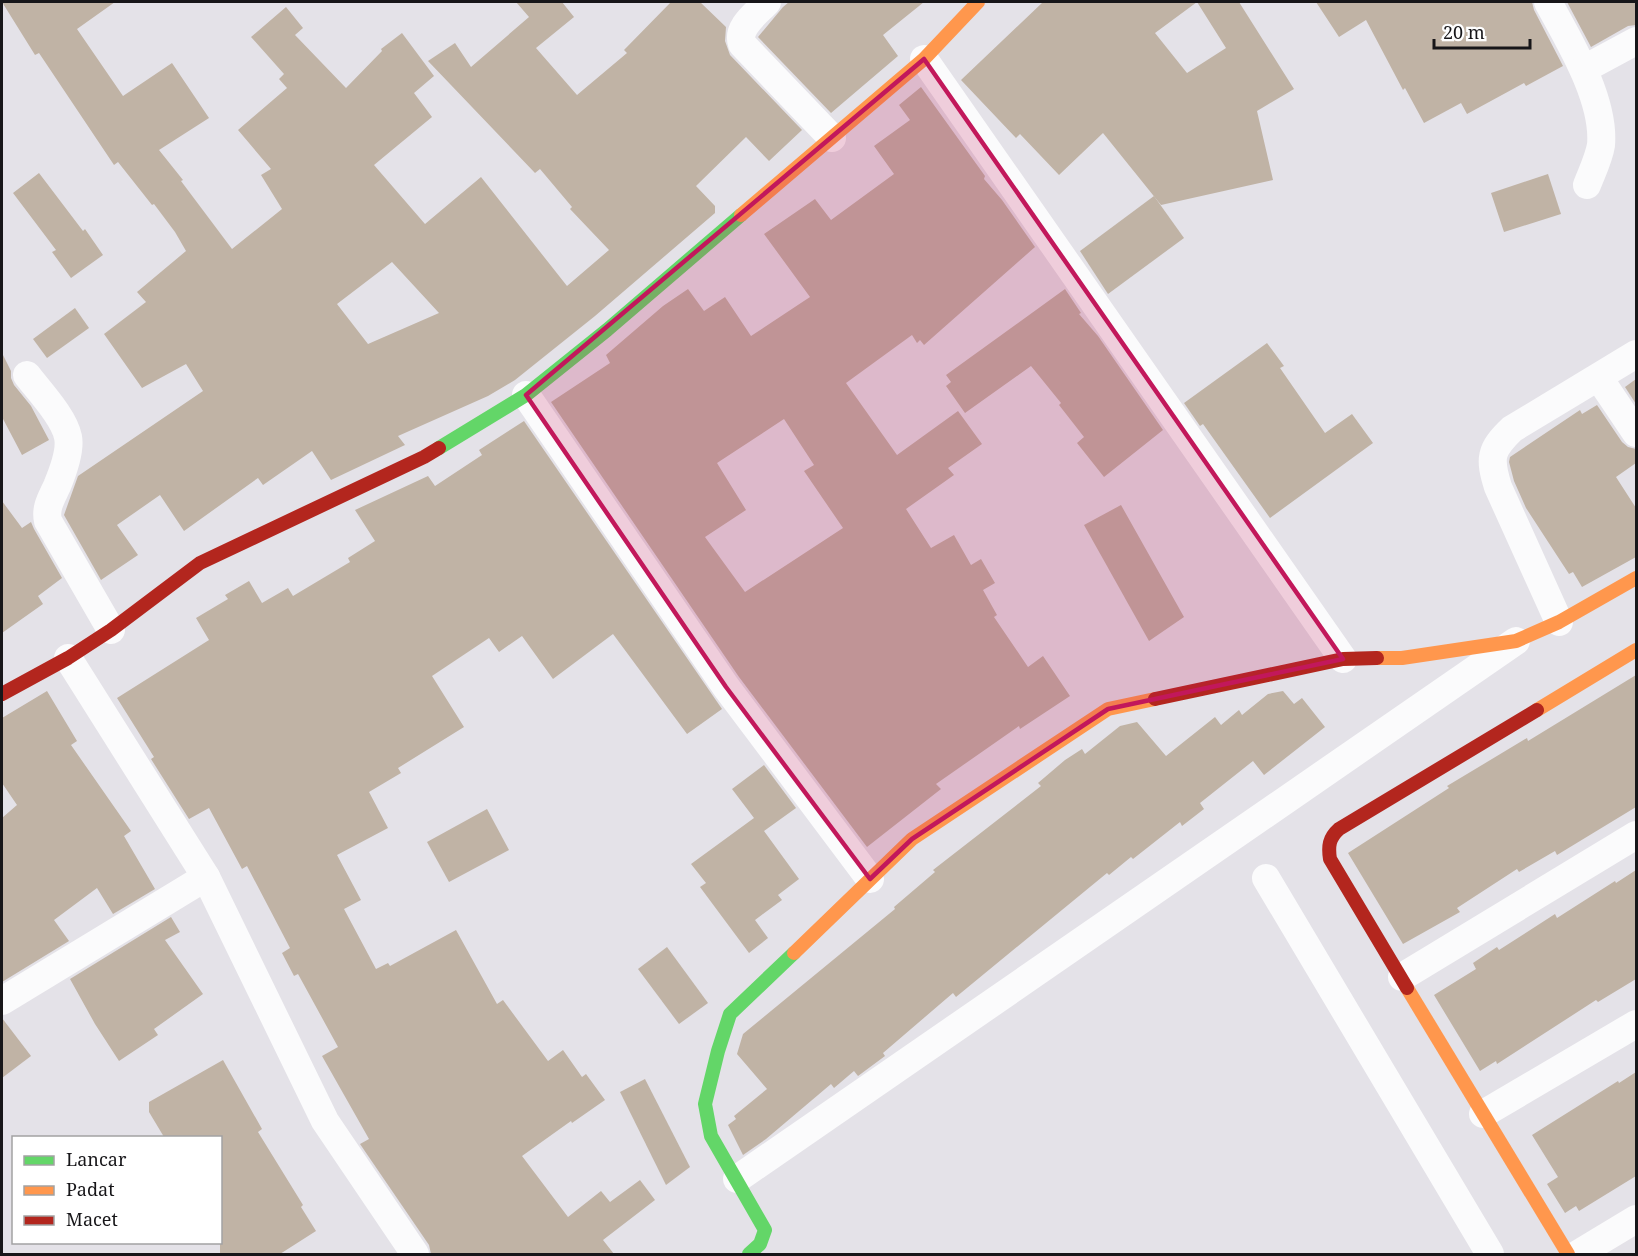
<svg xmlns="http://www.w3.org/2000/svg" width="1638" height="1256" viewBox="0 0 1638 1256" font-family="'Noto Serif',serif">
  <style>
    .building { fill: #c0b3a5; fill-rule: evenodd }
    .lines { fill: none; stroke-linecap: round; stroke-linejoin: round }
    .street { stroke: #fbfbfc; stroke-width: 28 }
    .fast { stroke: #63d668; stroke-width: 14 }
    .slow { stroke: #ff974d; stroke-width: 14 }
    .jam { stroke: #b3261e; stroke-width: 14 }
    .marked { fill: #c2185b; fill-opacity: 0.2; stroke: #c2185b; stroke-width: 4.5; stroke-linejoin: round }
  </style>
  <rect width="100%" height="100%" fill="#e4e2e8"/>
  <g class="building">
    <path d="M2,2H115L77,29L123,96L172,63L209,118L159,150L183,180L181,181L232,249L282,209L261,175L271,169L238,130L287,88L279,79L284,74L251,37L286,7L303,28L295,35L346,88L382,51L381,49L402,33L434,76L414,93L432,117L374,165L425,224L481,177L567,286L609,250L570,209L572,207L540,169L535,173L428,61L455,43L471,67L529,17L516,2H562L574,17L536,48L577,95L627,53L624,50L671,2H700L726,27L725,41L730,55L802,130L769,161L746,137L696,186L715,206V213L595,316L515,380L488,396L398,436L405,445L331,480L312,451L263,485L258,478L184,531L160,495L117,525L138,555L101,580L64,515L78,476L203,391L186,364L142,388L104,334L146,302L137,292L186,251L175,232L154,204L152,205L118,162L114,165L39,53L35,55ZM392,262L439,313L368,344L337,304Z"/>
    <path d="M789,2H924L883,35L898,56L831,113L758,37L783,7Z"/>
    <path d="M1043,2H1239L1294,89L1257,111L1273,180L1161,205L1103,133L1059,175L1020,134L1016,138L961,80ZM1197,2L1226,48L1187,73L1155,33Z"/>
    <path d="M1316,2H1532L1534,10L1563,66L1526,86L1524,83L1467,114L1461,103L1424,123L1405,88L1403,90L1366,20L1339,37Z"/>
    <path d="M1567,2H1636V25L1628,26L1591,47Z"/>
    <path d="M921,87L985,176L984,179L1002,200L1035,247L924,345L920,340L917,343L912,335L846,383L897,455L958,411L982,444L948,468L954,475L906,509L931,548L954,535L971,565L981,559L995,583L983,590L997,615L994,617L1028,667L1043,656L1070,696L1020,729L1019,726L936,784L941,789L867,847L739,677L551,402L610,363L606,355L663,306L688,289L704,311L725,297L751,336L810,297L764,234L815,199L831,220L894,174L874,146L910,120L899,105ZM784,419L814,465L804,471L843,528L745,592L705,537L746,510L717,463Z"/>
    <path d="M39,173L83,231L85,229L103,255L71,278L52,252L56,250L13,193Z"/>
    <path d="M1548,174L1561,214L1504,232L1491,193Z"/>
    <path d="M1154,196L1184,238L1108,294L1080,251Z"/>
    <path d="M1065,289L1081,313L1079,314L1098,336L1163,430L1104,477L1077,443L1084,437L1059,405L1061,403L1031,366L965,413L946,386L951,382L946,375Z"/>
    <path d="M75,308L89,328L47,358L33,339Z"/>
    <path d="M1267,343L1284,366L1280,368L1325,433L1352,414L1373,443L1270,518L1203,424L1200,426L1184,403Z"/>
    <path d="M2,353L11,371V378L14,385L31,406L49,440L22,455L2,417Z"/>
    <path d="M1636,379V404L1625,387Z"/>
    <path d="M1597,405L1622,442L1628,447L1636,449V463L1616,477L1636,508V557L1582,587L1573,572L1569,574L1526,508L1514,481L1509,462L1510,457L1580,410L1582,414Z"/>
    <path d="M524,421L722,709L687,734L613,634L553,679L522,636L499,652L489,638L432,676L464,727L398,768L401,773L369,792L388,828L337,855L361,900L344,909L376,969L388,963L390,966L456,930L497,1004L503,1000L548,1061L563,1050L582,1077L586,1074L605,1100L572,1123L571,1121L522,1156L568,1217L601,1191L610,1202L640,1180L655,1200L603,1240L614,1254H431L429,1245L360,1144L369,1139L322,1056L338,1047L298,974L294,976L282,953L290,948L247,866L242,869L209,808L189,819L151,759L154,757L117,698L209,640L196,618L228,599L225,595L249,581L262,603L288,588L293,596L350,562L348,558L375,541L355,510L428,476L435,486L482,455L479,450Z"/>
    <path d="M2,501L22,528L31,522L34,529L62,578L38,596L43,604L2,633Z"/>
    <path d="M1121,505L1184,617L1149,641L1084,525Z"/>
    <path d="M1636,675V807L1557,855L1555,851L1519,872L1517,869L1457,908L1460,912L1403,944L1348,853L1449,788L1447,786L1527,738L1528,741Z"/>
    <path d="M47,691L77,741L71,745L131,831L124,836L155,889L113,914L97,888L54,920L69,941L2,982V818L17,805L2,783V718Z"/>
    <path d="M1283,691L1294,704L1302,698L1325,727L1264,775L1253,761L1200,803L1204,809L1182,826L1180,822L1133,859L1131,857L1109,875L1107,873L956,997L953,993L883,1053L885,1056L858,1076L854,1071L834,1088L831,1084L766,1139L743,1155L728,1125L736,1119L734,1116L767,1089L737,1054L743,1034L895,909L894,907L935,872L933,870L1041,786L1038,783L1065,760L1082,749L1085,754L1120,726L1137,722L1166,756L1215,717L1221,725L1239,710L1242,715L1268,694Z"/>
    <path d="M764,765L796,808L764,831L799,879L778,895L782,900L755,920L768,938L749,953L700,887L706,883L691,864L754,818L732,789Z"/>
    <path d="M487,809L509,850L449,882L427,842Z"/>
    <path d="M1636,870V979L1598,1002L1596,1000L1497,1064L1496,1061L1480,1071L1434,995L1476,969L1473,963L1497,947L1499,950L1555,914L1557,918L1615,881L1616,883Z"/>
    <path d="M171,917L180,932L165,940L203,994L154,1029L158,1035L119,1061L95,1024L70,979Z"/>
    <path d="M667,947L708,1003L679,1024L638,969Z"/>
    <path d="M2,1018L31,1056L2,1078Z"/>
    <path d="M223,1060L262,1129L258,1132L303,1205L301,1207L316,1231L280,1254H220V1137H164L149,1112V1102Z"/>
    <path d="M1636,1072V1176L1579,1211L1576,1206L1565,1213L1547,1184L1558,1177L1532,1135L1618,1081L1619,1083Z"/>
    <path d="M645,1079L690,1167L666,1185L620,1092Z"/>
  </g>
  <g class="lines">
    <g class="street">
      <path d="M767,2C757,13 736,27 742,44L832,138"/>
      <path d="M1548,2C1569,41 1605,99 1601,145C1599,158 1592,172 1587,185"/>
      <path d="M924,59L1343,659"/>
      <path d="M1584,69L1636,41"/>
      <path d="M27,375C39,391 64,417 68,437C71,451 62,474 57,486C51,499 45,508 48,521L111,630"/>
      <path d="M1599,378L1636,433"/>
      <path d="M526,395L726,687L870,879"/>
      <path d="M1559,622L1498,487C1489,458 1490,450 1512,429L1636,354"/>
      <path d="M68,658L206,877L325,1121L415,1254"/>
      <path d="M1266,878L1490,1254"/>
      <path d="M1402,977L1636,835"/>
      <path d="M2,1001L206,877"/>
      <path d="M1483,1114L1636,1024"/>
      <path d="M737,1179L1516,641"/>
      <path d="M1578,1254L1636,1219"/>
    </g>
    <g class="fast">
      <path d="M439,448L526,395L607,330L741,215"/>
      <path d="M749,1254L760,1244L765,1230L711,1136L705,1104L718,1051L730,1014L794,953"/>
    </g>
    <g class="slow">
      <path d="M741,215L924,59L978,2"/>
      <path d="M1377,658H1402L1516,641L1559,622L1636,578"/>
      <path d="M1537,710L1636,650"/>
      <path d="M794,953L912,839L1108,709L1155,699"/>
      <path d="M1407,988L1568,1254"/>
    </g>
    <g class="jam">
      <path d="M2,694L68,658L111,630L200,563L424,457L439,448"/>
      <path d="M1155,699L1343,659L1377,658"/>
      <path d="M1407,988L1330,859C1328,846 1329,838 1339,829L1537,710"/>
    </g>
  </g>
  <path class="marked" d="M924,59L1343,659L1108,709L912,839L870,879L726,687L526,395Z"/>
  <rect width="1638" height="1256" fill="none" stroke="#171619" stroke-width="6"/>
  <rect x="12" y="1136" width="210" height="108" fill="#ffffff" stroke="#a2a2a3" stroke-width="1.5"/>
  <rect x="24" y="1156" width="30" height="9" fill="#63d668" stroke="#a2a2a3" stroke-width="1.5"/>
  <text x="66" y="1166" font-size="18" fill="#171619">Lancar</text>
  <rect x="24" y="1186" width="30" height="9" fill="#ff974d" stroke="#a2a2a3" stroke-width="1.5"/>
  <text x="66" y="1196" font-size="18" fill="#171619">Padat</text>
  <rect x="24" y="1216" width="30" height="9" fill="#b3261e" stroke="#a2a2a3" stroke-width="1.5"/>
  <text x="66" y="1226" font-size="18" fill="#171619">Macet</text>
  <path d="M1434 39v9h96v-9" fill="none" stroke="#171619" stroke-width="3"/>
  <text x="1443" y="39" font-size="18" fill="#171619" stroke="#ffffff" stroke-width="4.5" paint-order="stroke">20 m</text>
</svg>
